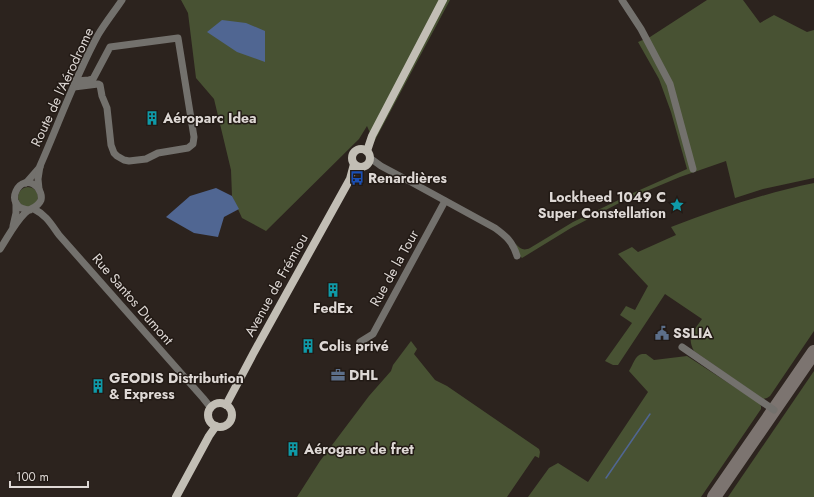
<svg xmlns="http://www.w3.org/2000/svg" width="814" height="497" viewBox="0 0 814 497" font-family="Jost,sans-serif">
  <style>
    .green { fill: #485233 }
    .water { fill: #506692 }
    .lines { fill: none; stroke-linecap: round; stroke-linejoin: round }
    .stream { stroke: #506692; stroke-width: 1.5 }
    .taxiway { stroke: #7c7470; stroke-width: 14 }
    .minor { stroke: #73716d; stroke-width: 7 }
    .major { stroke: #c2beb5; stroke-width: 8 }
    .labels { text-anchor: middle; dominant-baseline: central; stroke-width: 3; stroke-linejoin: round; paint-order: stroke }
    .street-label { font-size: 14px; fill: #ded8d5; stroke: #221a15 }
    .poi-label { font-size: 14px; font-weight: bold; fill: #ded8d5; stroke: #221a15; text-anchor: start }
  </style>
  <rect width="100%" height="100%" fill="#2c231e"/>
  <g class="green">
    <path d="M181,0H450L374,142L367,126L359,139L266,231L242,218L232,196L231,170L214,99L196,78L188,13Z"/>
    <path d="M707,0H743L760,23L774,15L807,32L814,30V178L763,189L735,198L726,161L680,177L625,200L571,228L522,258L519,255L516,244C520,249 524,251 530,248L573,222L633,193L687,169L671,112L659,79L638,42L650,37Z"/>
    <path d="M814,183V331L770,396L767,398L763,399L694,351C686,336 694,331 702,319L665,294L618,365H613L605,361L632,323L620,315L626,306L635,310L648,286L618,254L632,247L638,252L676,235L671,227C718,209 765,193 814,183Z"/>
    <circle cx="28" cy="197" r="10"/>
    <path d="M411,341L417,349L414,354L435,380L447,386L539,449L540,452L539,458L535,456L507,497H297L320,461L369,396L391,371L393,365Z"/>
    <path d="M642,354H646L654,360L687,356L759,403L761,406V409L701,497H528L549,468L558,463L588,482L648,392L629,371C633,365 635,355 642,354Z"/>
    <path d="M814,371V497H728Z"/>
  </g>
  <g class="water">
    <path d="M222,20L246,23L265,31V62L237,52L207,32Z"/>
    <path d="M216,188L232,196L239,209L224,217L218,237L194,233L166,217L190,196Z"/>
  </g>
  <g class="lines">
    <path class="stream" d="M606,478L650,414"/>
    <path class="taxiway" d="M714,497L814,352"/>
    <g class="minor">
      <path d="M622,0L641,29L670,84L693,169"/>
      <path d="M74,87L98,84L100,85L102,96L107,108L111,145L114,153L117,156L124,160L129,161L146,159L158,153L188,148L193,144L194,137L178,38L110,47L93,79L89,80L76,81"/>
      <path d="M370,158L381,166L411,182L495,228C506,236 513,242 517,256"/>
      <path d="M26,183L40,167"/>
      <path d="M39,189L38,179L40,166C59,123 75,77 98,35C105,23 114,12 122,0"/>
      <path d="M34,209C46,215 51,224 59,235L203,398L211,408"/>
      <path d="M13,226L16,213V203"/>
      <path d="M0,249C8,237 14,224 25,213C30,208 38,208 41,200C42,196 40,191 38,188C20,168 0,209 30,210"/>
      <path d="M360,342L373,334L445,201"/>
      <path d="M682,347L774,410"/>
    </g>
    <g class="major">
      <circle cx="361" cy="158" r="9"/>
      <path d="M367,151L372,136L443,0"/>
      <circle cx="220" cy="415" r="12"/>
      <path d="M226,405L253,354L350,179L354,164"/>
      <path d="M176,497L209,436L216,426"/>
    </g>
  </g>
  <defs>
    <symbol id="building-bare" viewBox="-9 -9 18 18"><path d="M-4-6H4V6H1V3H-1V6H-4ZM-2.5-4.3h1.7v1.8h-1.7ZM.8-4.3h1.7v1.8H.8ZM-2.5-1h1.7V.8h-1.7ZM.8-1h1.7V.8H.8Z" fill="#0f9aa8" stroke="#221a15" stroke-width="2.5" paint-order="stroke"/></symbol>
    <symbol id="bus-bare" viewBox="-9 -9 18 18"><path d="M-5-6H5V4H4V6H2V4H-2V6H-4V4H-5ZM-3.5-4V0h7V-4ZM-3.5 1.2v1.5H-2V1.2ZM2 1.2v1.5H3.5V1.2Z" fill="#1a4fb4" stroke="#221a15" stroke-width="2.5" paint-order="stroke"/></symbol>
    <symbol id="sight-bare" viewBox="-9 -9 18 18"><path d="M0-6L1.8-2.2L6-1.7L2.9 1.2L3.7 5.4L0 3.3L-3.7 5.4L-2.9 1.2L-6-1.7L-1.8-2.2Z" fill="#0f9aa8" stroke="#221a15" stroke-width="2.5" paint-order="stroke"/></symbol>
    <symbol id="civic-bare" viewBox="-9 -9 18 18"><path d="M-.6-6.5H3V-4.5H.6V-3L4-1V1h2V6H-6V1h2V-1L-.6-3ZM-1.2 2.5V6h2.4V2.5Z" fill="#5c6f8a" stroke="#221a15" stroke-width="2.5" paint-order="stroke"/></symbol>
    <symbol id="office-bare" viewBox="-9 -9 18 18"><path d="M-6-3h4V-5.5h4V-3h4V5H-6ZM-1-4.5V-3h2v-1.5ZM-6 0V1H6V0Z" fill="#5c6f8a" stroke="#221a15" stroke-width="2.5" paint-order="stroke"/></symbol>
  </defs>
  <g fill-rule="evenodd">
    <use href="#building-bare" x="142" y="108" width="20" height="20"/>
    <use href="#bus-bare" x="347" y="168" width="20" height="20"/>
    <use href="#sight-bare" x="667" y="195" width="20" height="20"/>
    <use href="#building-bare" x="323" y="280" width="20" height="20"/>
    <use href="#civic-bare" x="652" y="323" width="20" height="20"/>
    <use href="#building-bare" x="298" y="336" width="20" height="20"/>
    <use href="#office-bare" x="328" y="365" width="20" height="20"/>
    <use href="#building-bare" x="88" y="376" width="20" height="20"/>
    <use href="#building-bare" x="283" y="439" width="20" height="20"/>
  </g>
  <g class="labels">
    <g class="street-label">
      <text transform="translate(62 87) rotate(-65)">Route de l'Aérodrome</text>
      <text transform="translate(394 268) rotate(-61)">Rue de la Tour</text>
      <text transform="translate(276 285) rotate(-61)">Avenue de Frémiou</text>
      <text transform="translate(133 299) rotate(49)">Rue Santos Dumont</text>
    </g>
    <g class="poi-label">
      <text x="163" y="118">Aéroparc Idea</text>
      <text x="368" y="178">Renardières</text>
      <text x="666" y="197" text-anchor="end">Lockheed 1049 C<tspan x="666" dy="16">Super Constellation</tspan></text>
      <text x="333" y="308" text-anchor="middle">FedEx</text>
      <text x="673" y="333">SSLIA</text>
      <text x="319" y="346">Colis privé</text>
      <text x="349" y="375">DHL</text>
      <text x="109" y="378">GEODIS Distribution<tspan x="109" dy="16">&amp; Express</tspan></text>
      <text x="304" y="449">Aérogare de fret</text>
    </g>
  </g>
  <path d="M10 481v6h78v-6" fill="none" stroke="#ded8d5" stroke-width="2"/>
  <text x="16" y="481" font-size="12" fill="#ded8d5" stroke="#221a15" stroke-width="3" paint-order="stroke">100 m</text>
</svg>
